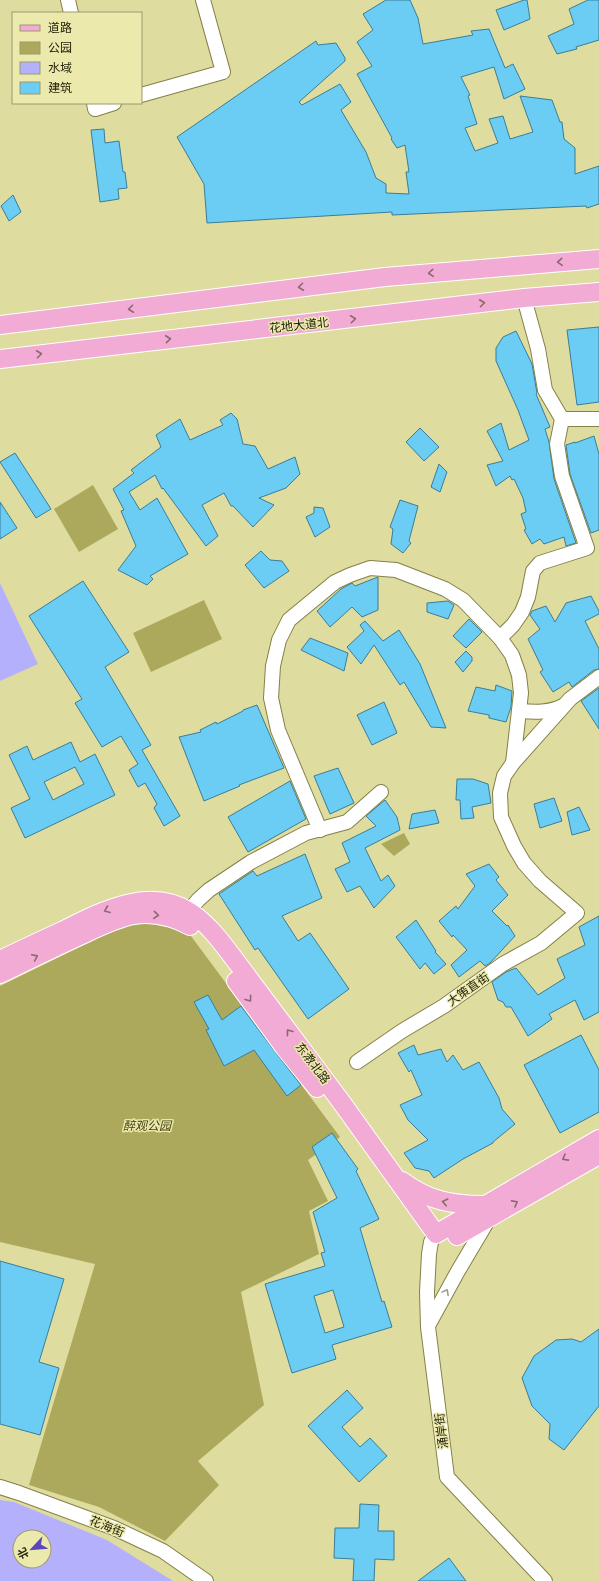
<svg xmlns="http://www.w3.org/2000/svg" width="599" height="1581" viewBox="0 0 599 1581" font-family="Lora,'Noto Sans SC',serif">
  <style>
    .green { fill: #ada95c }
    .water { fill: #b5b0fc; fill-rule: evenodd }
    .building { fill: #6bcdf4; stroke: #3b7d97; fill-rule: evenodd }
    .lines { fill: none; stroke-linecap: round; stroke-linejoin: round }
    .minor-casing { stroke: #848148; stroke-width: 16 }
    .major-casing { stroke: #fff; stroke-width: 20 }
    .minor { stroke: #fff; stroke-width: 14 }
    .major { stroke: #f2abd4; stroke-width: 18 }
    .oneway { stroke: #8c6870 }
    .oneway2 { stroke: #9d9c92 }
    .labels { text-anchor: middle; dominant-baseline: central; stroke-width: 3; stroke-linejoin: round; paint-order: stroke }
    .street-label { font-size: 12px; fill: #25240c; stroke: #ebe9ac }
    .park-label { font-size: 12px; font-style: italic; fill: #434011; stroke: #ebe9ac }
  </style>
  <rect width="100%" height="100%" fill="#dedc9f"/>
  <g class="green">
    <path d="M93,485L118,529L79,552L54,509Z"/>
    <path d="M204,600L222,639L151,672L133,633Z"/>
    <path d="M404,833L410,844L394,856L381,844Z"/>
    <path d="M135,920L188,932L340,1137L308,1160L328,1201L309,1211L319,1254L241,1292L264,1405L198,1461L219,1485L165,1541L99,1507L29,1485L95,1264L0,1242V986Z"/>
  </g>
  <g class="water">
    <path d="M0,583L38,664L0,681Z"/>
    <path d="M0,1500L14,1502L107,1540L173,1581H0ZM20,1537H44V1561H20Z"/>
  </g>
  <g class="building">
    <path d="M386,0H410L418,18L423,44L473,35L471,31L489,29L505,68L513,64L525,89L504,99L494,67L461,77L470,95L468,96L477,124L465,128L475,151L498,143L489,119L503,116L510,139L533,132L520,96L552,100L560,122H562L564,139L575,148V174L599,166V204L587,208L586,206L392,215V212L207,223L204,184L177,137L316,41L318,45L336,43L345,58V61L299,102L302,105L340,84L351,102L341,110L366,152L376,178L386,184V193L409,194L406,172H409L405,145L397,148L391,139L392,138L357,74L372,66L357,42L373,30L363,14Z"/>
    <path d="M524,0H527L530,19L504,30L496,10Z"/>
    <path d="M588,0H599V40L576,47L577,49L557,54L548,36L574,24L569,9Z"/>
    <path d="M104,129L105,143L119,141L123,172H125L127,188L118,189L119,199L100,202L91,130Z"/>
    <path d="M13,195L21,212L9,221L1,206Z"/>
    <path d="M599,327V402L577,405L567,330Z"/>
    <path d="M516,331L532,364L537,393L536,394L550,427L545,429L549,442L554,479L576,543L566,546L564,537L544,544L540,539L532,544L524,530L526,529L521,514L526,512L523,498L514,479L512,480L510,476L496,486L487,465L503,461L487,431L501,423L509,450L529,440L518,410L496,361V348L503,337Z"/>
    <path d="M231,413L237,419L243,444L255,446L268,469L295,457L300,474L286,488L259,498L274,505L253,527L233,506H231L224,493L202,505L218,536L206,546L163,488L162,489L155,475L129,492L140,510L157,498L188,554L150,576L153,579L147,585L118,570L136,546L121,511L124,510L113,489L134,473L131,470L161,447L156,435L180,419L190,440L223,425L220,420Z"/>
    <path d="M420,428L439,447L424,461L406,442Z"/>
    <path d="M594,436L599,454V530L591,533L570,474L566,445L575,442V443Z"/>
    <path d="M15,453L51,509L36,518L0,462Z"/>
    <path d="M439,464L447,472L440,492L431,487Z"/>
    <path d="M400,500L418,506L409,541L411,543L403,553L391,544L393,529L390,527Z"/>
    <path d="M0,502L17,528L0,539Z"/>
    <path d="M314,507L323,508L330,527L315,537L306,517L314,513Z"/>
    <path d="M261,551L270,560L282,561L289,571L264,588L245,565Z"/>
    <path d="M378,577V610L362,617L352,607L330,627L317,611L341,589L352,583L355,586Z"/>
    <path d="M83,581L129,652L105,667L151,745L142,750L180,816L164,826L154,808L157,804L145,783L138,787L129,770L138,764L121,736L102,747L75,703L82,699L29,616Z"/>
    <path d="M591,596L599,611V614L585,621L599,649V669L594,670L572,687L569,682L553,692L540,672L543,670L528,639L540,629L530,615L532,611L546,606L555,622L566,603Z"/>
    <path d="M448,601L454,605L448,619L427,612V603Z"/>
    <path d="M469,619L482,632L466,648L453,636Z"/>
    <path d="M365,621L383,641L399,630L420,664L446,728L431,727L404,682L400,685L374,645L361,664L347,647L364,631L360,625Z"/>
    <path d="M310,638L348,653L344,671L301,650Z"/>
    <path d="M466,651L472,657V661L463,672L455,662Z"/>
    <path d="M496,685L512,691L511,707L506,722L489,718V715L468,711L476,687L495,691Z"/>
    <path d="M599,688V729L581,701Z"/>
    <path d="M384,702L397,733L372,745L357,715Z"/>
    <path d="M257,705L284,768L239,785L240,786L204,801L179,737L201,732L200,730L216,722L217,724L243,711V710Z"/>
    <path d="M71,742L80,762L95,754L115,795L25,838L11,808L30,799L9,755L27,746L33,760ZM75,767L84,784L53,800L44,782Z"/>
    <path d="M338,768L354,803L330,814L314,776Z"/>
    <path d="M457,779H473L488,784L491,803L472,807L474,818L461,819L460,800H456Z"/>
    <path d="M290,781L306,819L248,852L228,817Z"/>
    <path d="M554,798L562,821L540,828L534,804Z"/>
    <path d="M385,800L397,817L400,830L365,848L381,881L388,875L395,886L374,908L360,886L347,892L335,869L350,862L342,843L376,826L366,816Z"/>
    <path d="M579,807L590,830L572,835L567,812Z"/>
    <path d="M435,810L439,823L409,829L412,814Z"/>
    <path d="M305,854L322,898L282,916L298,941L310,933L349,989L308,1019L258,948L255,950L219,894L253,871L257,876Z"/>
    <path d="M489,864L499,877L496,880L508,895L492,911L507,926L508,925L515,936L490,963L485,966L480,961L459,977L451,965L467,950L453,935L452,937L439,921L456,906L458,909L475,886L466,874Z"/>
    <path d="M599,916V1012L584,1020L575,1000L549,1014L552,1019L528,1036L511,1007H506L503,1002L498,1000L492,982L506,972L516,968L538,995L565,978L557,959L585,945L579,927Z"/>
    <path d="M416,920L436,951L435,952L446,964L434,974L425,963L420,969L396,937Z"/>
    <path d="M208,995L222,1020L241,1006L276,1053L301,1085L287,1096L254,1050L224,1066L206,1030L209,1029L194,1002Z"/>
    <path d="M581,1035L599,1070V1112L560,1133L524,1065Z"/>
    <path d="M414,1045L418,1055L441,1049L447,1062L453,1055L463,1070L479,1062L499,1098L502,1109L515,1124L493,1142V1143L463,1159L434,1178L429,1171L415,1168L404,1153L428,1140L408,1120L400,1105L422,1095L411,1070L409,1072L398,1053Z"/>
    <path d="M332,1133L358,1169L356,1171L379,1219L360,1228L382,1302L384,1301L392,1327L332,1345L336,1359L292,1373L265,1284L325,1266L321,1253L325,1252L313,1212L337,1198L312,1147ZM333,1290L344,1327L325,1333L314,1296Z"/>
    <path d="M0,1261L64,1279L39,1362L59,1368L40,1435L0,1424Z"/>
    <path d="M599,1329V1406L564,1450L549,1439L550,1424L532,1406L522,1378L534,1356L556,1340L572,1339L581,1342Z"/>
    <path d="M347,1390L363,1408L342,1427L360,1447L370,1438L387,1456L359,1482L308,1426Z"/>
    <path d="M360,1504L379,1505L378,1531H394V1560L375,1559L374,1581H353L354,1559L334,1558L335,1528H359Z"/>
    <path d="M449,1558L466,1581H418Z"/>
  </g>
  <g class="lines">
    <defs>
      <g id="minor">
        <path d="M68,0L71,13"/>
        <path d="M141,95L223,72L203,0"/>
        <path d="M94,103L95,109L114,103"/>
        <path d="M562,419H599"/>
        <path d="M500,638L513,625L522,612L528,597L533,571L540,563L587,548L562,476L557,444L562,419L545,390L538,349L524,298"/>
        <path d="M519,711C535,712 549,713 563,706"/>
        <path d="M320,830L278,730L271,698L273,666L279,640L289,620L335,582L350,575L370,568L396,570L445,589L463,600L500,638L512,655L519,675L521,693L513,763"/>
        <path d="M189,911L198,900L209,890L251,862L306,833L347,822L381,792"/>
        <path d="M357,1062L402,1031L444,1006L503,964L541,943L577,913L540,881L524,863L514,846L501,817L500,793L504,776L513,763L570,699L599,677"/>
        <path d="M436,1234L431,1242L429,1254L427,1292L428,1327L447,1477L545,1581"/>
        <path d="M429,1324L458,1271L490,1217"/>
        <path d="M0,1487L19,1493L114,1528L163,1551L206,1581"/>
      </g>
      <g id="major">
        <path d="M0,325L385,277L599,259"/>
        <path d="M0,359L524,298L599,292"/>
        <path d="M0,960C21,950 42,940 64,930C102,911 149,886 190,912C207,923 220,940 232,956L342,1103L436,1234L599,1139"/>
        <path d="M0,974C29,960 57,946 86,933C101,926 118,918 134,915C154,912 173,917 190,926"/>
        <path d="M236,981L284,1047L317,1088"/>
        <path d="M402,1181C429,1201 452,1205 484,1205"/>
        <path d="M457,1236L599,1155"/>
      </g>
    </defs>
    <use href="#minor" class="minor-casing"/>
    <use href="#major" class="major-casing"/>
    <use href="#minor" class="minor"/>
    <use href="#major" class="major"/>
  </g>
  <defs><path id="oneway-chevron" d="M-2-3.5L2.5 0L-2 3.5" fill="none" stroke-width="1.6" stroke-linecap="round" stroke-linejoin="round"/></defs>
  <g class="oneway">
    <use href="#oneway-chevron" transform="translate(560 262) rotate(176)"/>
    <use href="#oneway-chevron" transform="translate(431 273) rotate(175)"/>
    <use href="#oneway-chevron" transform="translate(301 287) rotate(173)"/>
    <use href="#oneway-chevron" transform="translate(482 303) rotate(-7)"/>
    <use href="#oneway-chevron" transform="translate(131 309) rotate(173)"/>
    <use href="#oneway-chevron" transform="translate(353 319) rotate(-6)"/>
    <use href="#oneway-chevron" transform="translate(168 339) rotate(-6)"/>
    <use href="#oneway-chevron" transform="translate(39 354) rotate(-7)"/>
    <use href="#oneway-chevron" transform="translate(107 910) rotate(158)"/>
    <use href="#oneway-chevron" transform="translate(156 915) rotate(5)"/>
    <use href="#oneway-chevron" transform="translate(35 957) rotate(-26)"/>
    <use href="#oneway-chevron" transform="translate(249 999) rotate(54)"/>
    <use href="#oneway-chevron" transform="translate(289 1032) rotate(-127)"/>
    <use href="#oneway-chevron" transform="translate(565 1158) rotate(151)"/>
    <use href="#oneway-chevron" transform="translate(445 1202) rotate(-167)"/>
    <use href="#oneway-chevron" transform="translate(515 1203) rotate(-29)"/>
  </g>
  <use class="oneway2" href="#oneway-chevron" transform="translate(446 1292) rotate(-62)"/>
  <g class="labels">
    <g class="street-label">
      <text transform="translate(299 325) rotate(-6)">花地大道北</text>
      <text transform="translate(468 989) rotate(-35)">大策直街</text>
      <text transform="translate(313 1063) rotate(53)">东漖北路</text>
      <text transform="translate(441 1431) rotate(-97)">涌岸街</text>
      <text transform="translate(107 1526) rotate(22)">花海街</text>
    </g>
    <g class="park-label">
      <text x="147" y="1125">醉观公园</text>
    </g>
  </g>
  <rect x="12" y="12" width="130" height="92" fill="#ebe9ac" stroke="#9c9a6c"/>
  <rect x="20" y="25" width="20" height="6" fill="#f2abd4" stroke="#9c9a6c"/>
  <text x="48" y="32" font-size="12" fill="#25240c">道路</text>
  <rect x="20" y="42" width="20" height="12" fill="#ada95c" stroke="#9c9a6c"/>
  <text x="48" y="52" font-size="12" fill="#25240c">公园</text>
  <rect x="20" y="62" width="20" height="12" fill="#b5b0fc" stroke="#9c9a6c"/>
  <text x="48" y="72" font-size="12" fill="#25240c">水域</text>
  <rect x="20" y="82" width="20" height="12" fill="#6bcdf4" stroke="#9c9a6c"/>
  <text x="48" y="92" font-size="12" fill="#25240c">建筑</text>
  <g transform="translate(32 1549) rotate(244)"><circle r="19" fill="#ebe9ac" stroke="#9c9a6c"/>
  <path d="M0-3L7 15L0 10L-7 15Z" fill="#5c46be"/>
  <text y="-6" font-size="11" font-weight="bold" text-anchor="middle" fill="#25240c">北</text>
  </g>
</svg>
